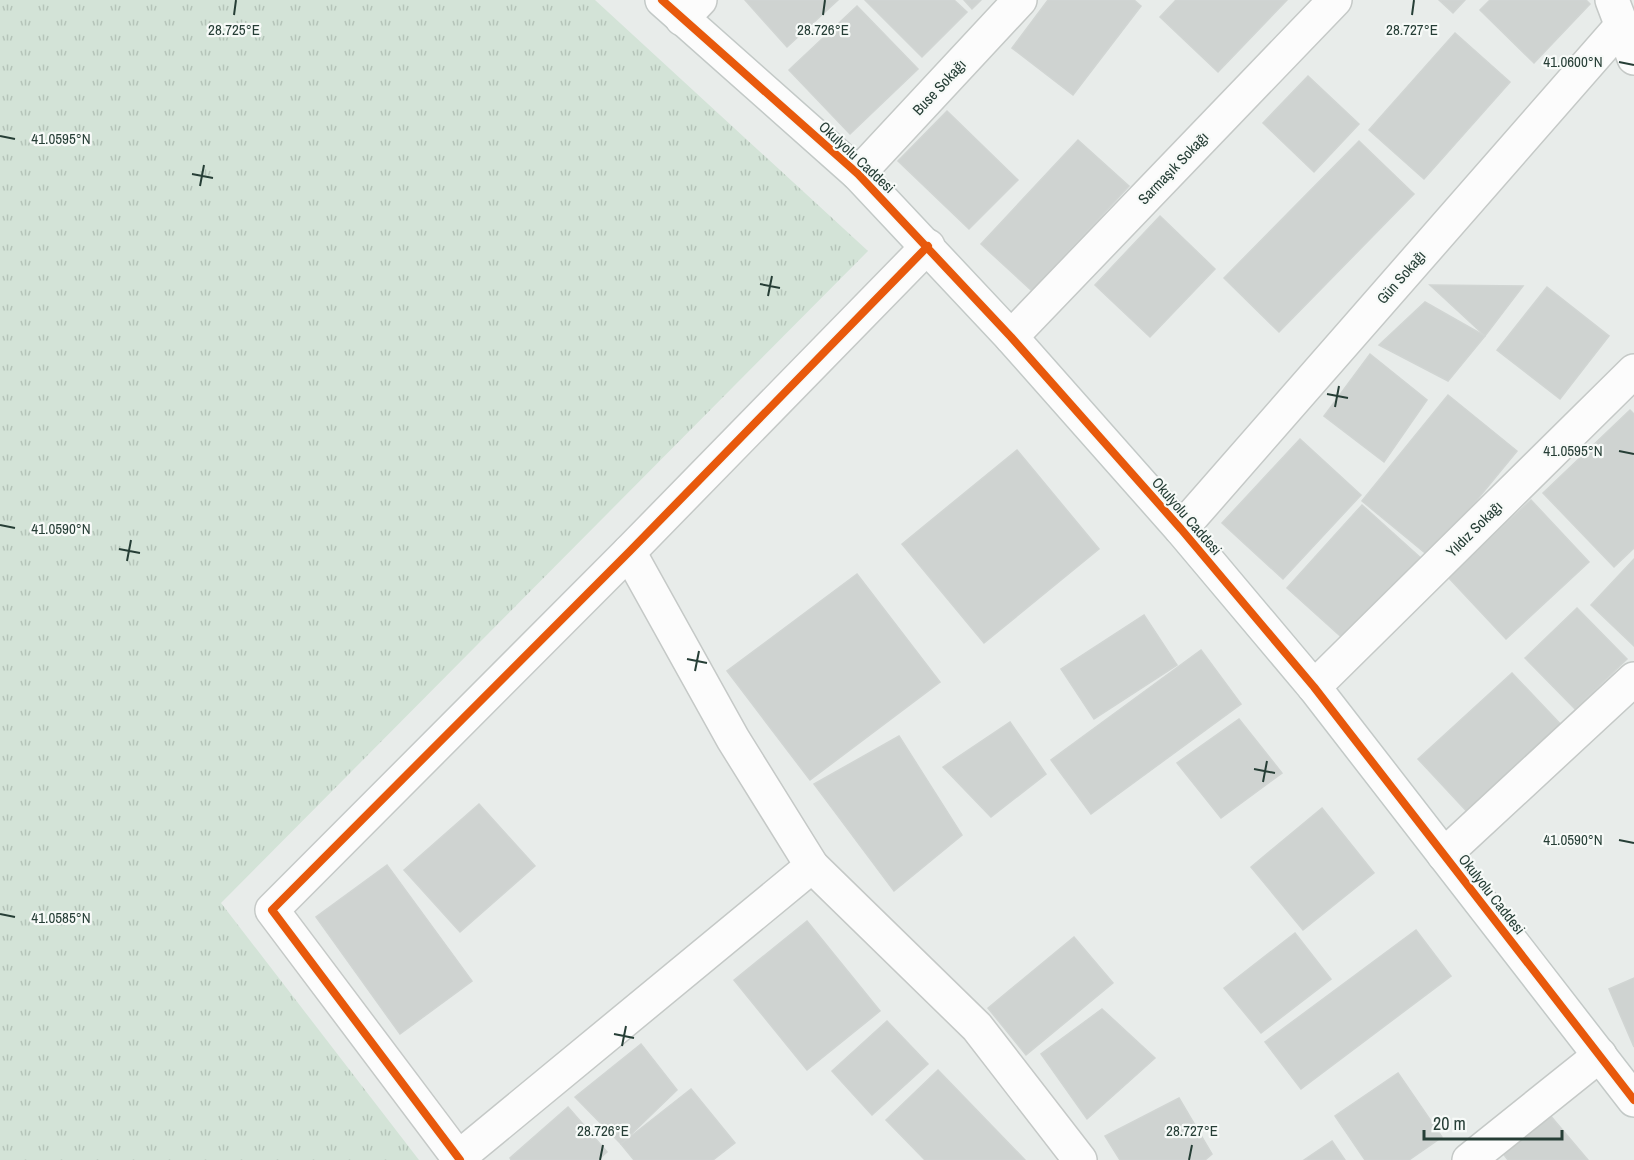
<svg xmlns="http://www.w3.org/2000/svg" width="1634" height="1160" viewBox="0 0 1634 1160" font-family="'Archivo Narrow',sans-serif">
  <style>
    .grass { fill: url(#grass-tufts) }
    .building { fill: #cfd3d1; stroke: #d1d5d3; stroke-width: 1.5 }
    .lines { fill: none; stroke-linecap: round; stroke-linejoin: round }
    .street-casing { stroke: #c5c9c7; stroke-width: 36 }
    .secondary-casing { stroke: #c3c9c7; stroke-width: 36 }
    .street { stroke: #fcfcfc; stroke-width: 33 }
    .secondary { stroke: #fcfcfc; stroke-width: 33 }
    .cycleway-casing { stroke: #f7faf8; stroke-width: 11 }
    .cycleway { stroke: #e8590c; stroke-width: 8 }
    .ticks { fill: none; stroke: #263e36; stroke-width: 2 }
    .labels { text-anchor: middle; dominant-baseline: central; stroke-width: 4.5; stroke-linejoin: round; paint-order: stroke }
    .street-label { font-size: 15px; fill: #263e36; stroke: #f7faf8 }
    .ticks-label { font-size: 15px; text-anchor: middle; fill: #263e36; stroke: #f7faf8; stroke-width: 4.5; stroke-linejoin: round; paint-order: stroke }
  </style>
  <defs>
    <pattern id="grass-tufts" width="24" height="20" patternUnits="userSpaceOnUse" patternTransform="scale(1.5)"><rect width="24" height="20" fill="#d3e3d7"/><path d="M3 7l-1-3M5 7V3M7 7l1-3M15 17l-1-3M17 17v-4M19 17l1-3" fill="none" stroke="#b5c4b9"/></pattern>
  </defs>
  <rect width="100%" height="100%" fill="#e8ecea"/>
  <path class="grass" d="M0,0H595L868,251L221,903L419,1160H0Z"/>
  <g class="building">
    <path d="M745,0H838L787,47Z"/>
    <path d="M865,0H954L967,12L922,57Z"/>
    <path d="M964,0H981L972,9Z"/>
    <path d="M1048,0H1134L1141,6L1073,95L1012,48Z"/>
    <path d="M1176,0H1287L1218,72L1160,17Z"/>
    <path d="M1439,0H1465L1453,13Z"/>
    <path d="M1490,0H1586L1590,4L1534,63L1480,10Z"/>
    <path d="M857,6L918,69L850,134L789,70Z"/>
    <path d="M1455,33L1510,82L1424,179L1369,130Z"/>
    <path d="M1308,76L1359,124L1314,172L1263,123Z"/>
    <path d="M947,111L1018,180L969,229L898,161Z"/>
    <path d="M1078,140L1129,186L1032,291L981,244Z"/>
    <path d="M1359,141L1414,194L1279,332L1224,278Z"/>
    <path d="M1160,216L1215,269L1150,337L1095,285Z"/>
    <path d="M1430,285L1523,286L1485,336Z"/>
    <path d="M1547,287L1609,336L1560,399L1497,350Z"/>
    <path d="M1425,302L1485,336L1448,381L1379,345Z"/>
    <path d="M1370,354L1427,400L1384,462L1324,416Z"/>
    <path d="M1448,395L1517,451L1430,557L1362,501Z"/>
    <path d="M1630,410L1634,414V548L1614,567L1543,493Z"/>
    <path d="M1300,439L1361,495L1283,579L1222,523Z"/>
    <path d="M1017,450L1099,549L984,643L902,544Z"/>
    <path d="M1531,500L1589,562L1506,639L1448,577Z"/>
    <path d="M1362,505L1423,560L1348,643L1287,588Z"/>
    <path d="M1634,559V646L1591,605Z"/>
    <path d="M857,574L940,682L810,780L727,671Z"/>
    <path d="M1577,608L1627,659L1575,709L1525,658Z"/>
    <path d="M1144,615L1177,665L1094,719L1061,669Z"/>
    <path d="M1201,650L1241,704L1091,814L1051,760Z"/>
    <path d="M1512,673L1566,730L1472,817L1418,759Z"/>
    <path d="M1239,719L1282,773L1221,818L1177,763Z"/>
    <path d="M1010,722L1046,774L991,817L943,767Z"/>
    <path d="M899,736L962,835L894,891L814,784Z"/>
    <path d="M479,804L535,866L460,932L404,870Z"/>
    <path d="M1322,808L1374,873L1303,930L1251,867Z"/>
    <path d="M387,865L472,981L400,1034L316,917Z"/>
    <path d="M807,921L880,1011L807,1070L734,980Z"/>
    <path d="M1416,930L1451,976L1301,1089L1265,1042Z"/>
    <path d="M1295,933L1331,979L1261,1033L1224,988Z"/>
    <path d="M1074,937L1113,983L1026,1055L988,1008Z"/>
    <path d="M1634,978V1047L1609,989Z"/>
    <path d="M1102,1009L1155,1058L1087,1119L1041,1054Z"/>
    <path d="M887,1021L928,1064L872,1115L832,1071Z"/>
    <path d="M641,1044L677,1090L621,1144L575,1097Z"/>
    <path d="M938,1070L1025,1160H925L886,1120Z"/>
    <path d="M1398,1073L1442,1137L1409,1160H1365L1335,1116Z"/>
    <path d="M691,1089L735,1143L713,1160H634L621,1144Z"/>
    <path d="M1179,1098L1212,1154L1205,1160H1120L1105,1136Z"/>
    <path d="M568,1107L607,1152L598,1160H511L510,1158Z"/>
    <path d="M1549,1114L1588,1160H1508L1498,1147Z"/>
    <path d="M1332,1141L1345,1160H1304Z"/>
  </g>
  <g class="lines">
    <defs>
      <g id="street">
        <path d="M1612,0L1634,58"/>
        <path d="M682,19L700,0"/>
        <path d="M858,174L1020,0"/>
        <path d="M1011,337L1335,0"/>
        <path d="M1181,529L1622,25"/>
        <path d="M629,552L733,739L812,866L977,1027L1080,1160"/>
        <path d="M1314,687L1634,371"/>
        <path d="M1444,855L1634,679"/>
        <path d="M458,1158L812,866"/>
        <path d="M460,1160L272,910L629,552L928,246"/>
        <path d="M1469,1160L1600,1055"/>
      </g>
      <path id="secondary" d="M662,0L858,174L1011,337L1181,529L1314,687L1634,1100"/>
    </defs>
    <use href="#street" class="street-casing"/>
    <use href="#secondary" class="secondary-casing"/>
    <use href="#street" class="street"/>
    <use href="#secondary" class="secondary"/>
    <defs>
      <g id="cycleway">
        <path d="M662,0L858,174L1011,337L1181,529L1314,687L1634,1100"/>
        <path d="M460,1160L272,910L629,552L928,246"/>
      </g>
    </defs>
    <use href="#cycleway" class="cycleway-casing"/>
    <use href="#cycleway" class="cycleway"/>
  </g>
  <path class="ticks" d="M234,15L236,0M823,15L825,0M1412,15L1414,0M1619,62L1634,65M0,136L15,139M192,174L213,178M200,186L204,165M760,284L780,288M768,296L772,276M1327,394L1348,398M1335,407L1339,386M1619,451L1634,454M0,525L15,528M119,549L140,553M127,561L131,540M687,659L707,663M695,671L699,651M1254,769L1275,773M1263,782L1267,761M1619,840L1634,843M0,914L15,917M614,1034L634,1038M622,1046L626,1026M600,1160L603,1145M1189,1160L1192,1145"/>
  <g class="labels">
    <g class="street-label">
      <text transform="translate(939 87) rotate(-47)">Buse Sokağı</text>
      <text transform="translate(857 157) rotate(43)">Okulyolu Caddesi</text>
      <text transform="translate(1173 168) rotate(-46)">Sarmaşık Sokağı</text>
      <text transform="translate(1401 277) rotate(-49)">Gün Sokağı</text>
      <text transform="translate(1187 516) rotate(49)">Okulyolu Caddesi</text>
      <text transform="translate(1474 529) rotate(-45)">Yıldız Sokağı</text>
      <text transform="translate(1492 894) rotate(52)">Okulyolu Caddesi</text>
    </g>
  </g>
  <g class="ticks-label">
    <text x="234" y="35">28.725°E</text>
    <text x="823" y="35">28.726°E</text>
    <text x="1412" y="35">28.727°E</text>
    <text x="1573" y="67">41.0600°N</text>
    <text x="61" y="144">41.0595°N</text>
    <text x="1573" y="456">41.0595°N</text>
    <text x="61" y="534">41.0590°N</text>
    <text x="1573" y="845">41.0590°N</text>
    <text x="61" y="923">41.0585°N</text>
    <text x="603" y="1136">28.726°E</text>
    <text x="1192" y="1136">28.727°E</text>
  </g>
  <path d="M1424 1130v9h138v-9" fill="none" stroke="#263e36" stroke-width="3"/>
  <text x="1433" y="1130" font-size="18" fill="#263e36" stroke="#f7faf8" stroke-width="4.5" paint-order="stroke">20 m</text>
</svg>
